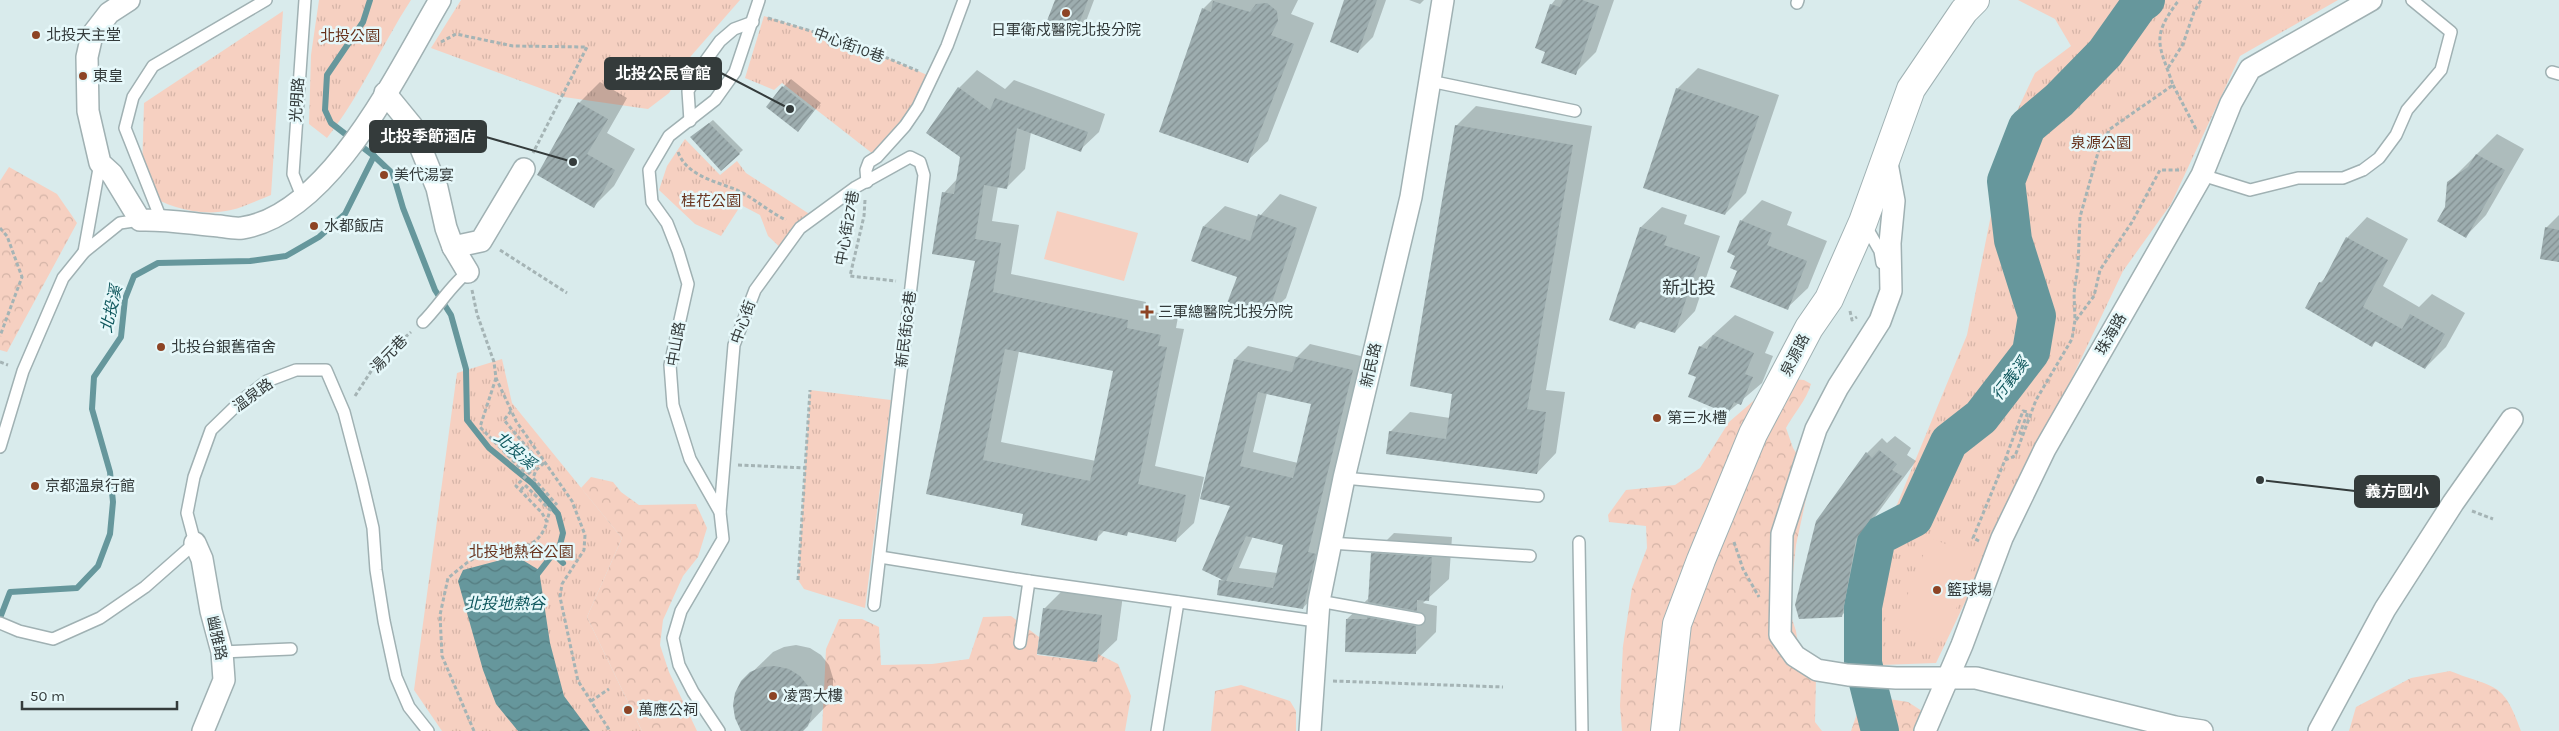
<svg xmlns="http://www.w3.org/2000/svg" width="2559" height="731" viewBox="0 0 2559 731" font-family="Karla,'Noto Sans TC',sans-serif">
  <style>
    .grass { fill: url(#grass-tufts) }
    .forest { fill: url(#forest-crowns) }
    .garden { fill: #f6d0c1 }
    .water { fill: url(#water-waves) }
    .shadow { fill: #0003; fill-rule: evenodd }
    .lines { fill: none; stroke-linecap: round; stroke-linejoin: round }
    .stream { stroke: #66979c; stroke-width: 6 }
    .river { stroke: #66979c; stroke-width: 38 }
    .building { fill: url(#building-hatch); fill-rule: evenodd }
    .lane-casing { stroke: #a0b1b3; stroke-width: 14 }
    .street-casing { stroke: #a0b1b3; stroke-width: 24 }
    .secondary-casing { stroke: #a0b1b3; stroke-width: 30 }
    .path { stroke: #a5b4b5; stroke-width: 3; stroke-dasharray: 4 2.5; stroke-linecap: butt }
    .lane { stroke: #fff; stroke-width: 11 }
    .street { stroke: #fff; stroke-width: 21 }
    .secondary { stroke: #fff; stroke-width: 28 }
    .poi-dot { fill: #8d4425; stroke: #e6f8fa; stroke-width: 2 }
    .labels { text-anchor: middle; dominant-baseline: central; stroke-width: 5; stroke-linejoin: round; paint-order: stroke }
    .poi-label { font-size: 15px; fill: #343b3b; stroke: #e6f8fa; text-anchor: start }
    .park-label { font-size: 15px; fill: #68331d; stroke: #e6f8fa }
    .street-label { font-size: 15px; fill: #343b3b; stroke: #e6f8fa }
    .water-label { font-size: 16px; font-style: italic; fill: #10585e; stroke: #e6f8fa }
    .quarter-label { font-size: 18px; fill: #343b3b; stroke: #e6f8fa }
    .leader { fill: none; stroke: #343b3b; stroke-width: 2 }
    .callout-dot { fill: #343b3b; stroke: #e6f8fa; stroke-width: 2 }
    .callout { fill: #343b3b; stroke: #343b3b; stroke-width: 2 }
    .callout-label { font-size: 16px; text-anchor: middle; font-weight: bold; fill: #fff }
  </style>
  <defs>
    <pattern id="grass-tufts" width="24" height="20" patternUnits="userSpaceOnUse" patternTransform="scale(1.25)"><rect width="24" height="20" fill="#f6d0c1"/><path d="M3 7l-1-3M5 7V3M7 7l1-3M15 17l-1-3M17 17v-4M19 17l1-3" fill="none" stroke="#d4b4a7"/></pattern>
    <pattern id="forest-crowns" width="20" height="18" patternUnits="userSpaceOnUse" patternTransform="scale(1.25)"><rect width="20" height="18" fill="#f6d0c1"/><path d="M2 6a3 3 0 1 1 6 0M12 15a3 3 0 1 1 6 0" fill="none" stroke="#d4b4a7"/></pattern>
    <pattern id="water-waves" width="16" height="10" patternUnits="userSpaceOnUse" patternTransform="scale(1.25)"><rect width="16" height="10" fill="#66979c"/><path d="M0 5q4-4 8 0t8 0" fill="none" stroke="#557c80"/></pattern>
    <pattern id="building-hatch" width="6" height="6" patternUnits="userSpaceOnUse" patternTransform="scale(1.25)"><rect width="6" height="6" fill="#9dadaf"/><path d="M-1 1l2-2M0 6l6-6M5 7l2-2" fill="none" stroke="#818e90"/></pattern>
  </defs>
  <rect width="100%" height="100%" fill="#d9ebec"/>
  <g class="grass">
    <path d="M319,0H411C381,46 361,95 327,138L309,124L311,55Z"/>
    <path d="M461,0H740L691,56L669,93L648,109L564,97L431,48Z"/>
    <path d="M2018,0H2338L2240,56L2171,204L2123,271L1936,663L1853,666L1864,556L1889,524L1967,335L2008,130L2035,73L2071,46L2055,19Z"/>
    <path d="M283,11L271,195C258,200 244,207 231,210C201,217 170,208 145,193L142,171L144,103Z"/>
    <path d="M764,16L854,44L932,77L877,157L782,83L774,90L745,78Z"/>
    <path d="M685,139L720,175L737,161L746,173L814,217L784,251L768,236L760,215L741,205L721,236L695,224L659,190L667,166Z"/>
    <path d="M502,359L512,403L622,538L587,617L642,731H442L414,690L457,373Z"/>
    <path d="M810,390L891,400L865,608L804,589L798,580Z"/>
  </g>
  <g class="forest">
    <path d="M9,167L57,194L77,223L7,352L0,350V181Z"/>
    <path d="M1792,379L1804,380L1811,384C1806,401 1794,413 1786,428L1793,448L1811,476L1796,545L1789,610L1796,631L1801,665L1816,678L1815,722L1822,731H1622L1620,706L1623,646L1632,588L1647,548L1646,526L1609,522L1608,515L1626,490L1675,485L1700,468L1729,422L1759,396Z"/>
    <path d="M591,477L613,482L621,492L639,505L696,504L707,528L698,557L683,576L663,620L660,645L669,672L697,731H642L587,617L622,538L581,488Z"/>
    <path d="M1011,616L1039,637L1037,655L1097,662L1098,654L1118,664L1131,696L1125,731H822L826,649L839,619H862L879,627L881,665L932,664L969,659L983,617Z"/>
    <path d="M2450,671C2495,689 2503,680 2521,731H2349L2356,707L2411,678Z"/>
    <path d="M1241,685L1290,701L1296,711V731H1211L1215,691Z"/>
    <path d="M1882,698L1908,702L1922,711L1923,720L1920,731H1851L1861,702Z"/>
  </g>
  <g class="garden">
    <path d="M1057,211L1138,233L1124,281L1044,259Z"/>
    <path d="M1930,538L1977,556L1943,642L1896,624Z"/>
  </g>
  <path class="water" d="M516,556L539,570L550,643L564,696L590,731H518L496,704L483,670L458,581L463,570Z"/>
  <g class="shadow">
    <path d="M1056,0H1094L1085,24L1074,35Z"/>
    <path d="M1212,0H1298L1291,14L1314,23L1268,141L1247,161L1203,9Z"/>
    <path d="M1346,0H1386L1373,37L1358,52Z"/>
    <path d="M1409,0H1424L1420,4Z"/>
    <path d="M1555,0H1614L1596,52L1575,73L1547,51L1551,5Z"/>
    <path d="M1698,68L1779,95L1746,193L1725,214L1677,89Z"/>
    <path d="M977,70L1005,89L1014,80L1105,114L1099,132L1080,150L1031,132L1025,169L1007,187L998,186L992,221L1019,225L1011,274L1146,302L1144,310L1178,317L1176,328L1184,329L1155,466L1204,477L1194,523L1175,541L1130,531L1126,534L1105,530L1096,539L1025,514L928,493L977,260L944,193L958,178L962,156L959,88ZM1019,351L1114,370L1096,461L1001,442Z"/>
    <path d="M791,79L821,103L798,130L783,87Z"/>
    <path d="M600,82L627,98L607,133L635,149L614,186L594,206L579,103Z"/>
    <path d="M1476,106L1592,126L1546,390L1565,392L1556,453L1537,473L1390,432L1410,412L1450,418L1454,393L1456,126Z"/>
    <path d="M713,120L743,150L722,169L695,134Z"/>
    <path d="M2497,134L2524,149L2486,215L2466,236L2448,183Z"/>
    <path d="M1280,194L1317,207L1286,298L1265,318L1204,226L1225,206L1259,217Z"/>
    <path d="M1762,200L1792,212L1787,225L1827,241L1808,288L1787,308L1738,270L1736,255L1741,221Z"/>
    <path d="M1662,207L1687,215L1684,224L1720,236L1695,311L1675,332L1641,321L1635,327L1641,227Z"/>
    <path d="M2559,215V261L2546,228Z"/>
    <path d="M2367,217L2408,239L2383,286L2419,307L2432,294L2465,313L2446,347L2425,368L2377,340L2372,345L2320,283L2326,277L2347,238Z"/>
    <path d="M1735,315L1774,332L1765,353L1773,356L1762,383L1728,412L1697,377L1700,347Z"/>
    <path d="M1310,344L1365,357L1320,539L1329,541L1316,594L1303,608L1220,580L1223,578L1232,505L1235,359L1248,346L1297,357ZM1267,393L1312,403L1298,463L1253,452ZM1253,536L1285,544L1277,573L1239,568Z"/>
    <path d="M1895,436L1911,448L1907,455L1916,461L1871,522L1856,601L1841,616L1867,453L1882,438L1887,443Z"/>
    <path d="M1394,533L1452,537L1449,579L1423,603L1437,606L1436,632L1415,653L1347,619L1369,598L1373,554Z"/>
    <path d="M1065,588L1123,595L1117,640L1096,660L1044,609Z"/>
    <path d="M796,645L810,648L821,655L829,665L833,678V691L828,704L802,731H744L742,682L773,652L784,647Z"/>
  </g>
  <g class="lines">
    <g class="stream">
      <path d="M370,0L363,22L327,75L325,110L331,123L374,156L393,174L403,208L435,290L451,315L466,369L467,420L489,448L533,484L558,514L563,533L560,545L536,576"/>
      <path d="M554,554L563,563"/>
      <path d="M0,618L10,592L77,588L98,566L110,534L113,502L110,472L92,409L94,377L121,337L125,299L134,276L158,263L250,261L286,256L319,237L345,214L374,156"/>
      <path d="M1863,663L1876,667"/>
    </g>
    <path class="river" d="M1880,731L1863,663V607L1877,537L1914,518L1949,442L1981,417L2031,352L2037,316L2013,240L2006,181L2027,127L2059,100L2105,53L2139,5L2146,0"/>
  </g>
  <g class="building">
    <path d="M1055,0H1088L1074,37L1045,26Z"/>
    <path d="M1344,0H1377L1358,53L1330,42Z"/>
    <path d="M1563,0H1582L1599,6L1576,75L1541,63L1545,52L1535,48L1550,4L1560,7Z"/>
    <path d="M1213,1L1250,12L1256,4L1267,3L1277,11L1278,21L1271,35L1294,44L1248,163L1159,132L1202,8L1211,12Z"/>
    <path d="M782,86L814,111L798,132L766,107Z"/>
    <path d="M958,87L990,110L995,98L1088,132L1081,152L1017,128L1007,189L984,185L975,239L1001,243L993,292L1128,320L1127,328L1161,335L1158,346L1167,347L1138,484L1186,495L1176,542L1128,532L1127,536L1099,530L1097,541L1021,525L1023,514L926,494L975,261L932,254L942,192L954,194L960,157L926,133ZM1005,349L1113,371L1090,481L983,460Z"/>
    <path d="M1676,88L1759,116L1725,215L1643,188Z"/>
    <path d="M578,102L608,119L587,154L615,170L594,208L537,175Z"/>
    <path d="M709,123L740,154L721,171L690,137Z"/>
    <path d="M1455,125L1573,145L1527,409L1546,412L1537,474L1386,454L1389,431L1446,439L1452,394L1410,386Z"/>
    <path d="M2476,154L2505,170L2466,238L2437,221L2445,207L2447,182L2468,167Z"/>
    <path d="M1258,214L1297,228L1266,320L1226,306L1237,277L1191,261L1203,226L1250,241Z"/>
    <path d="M1740,220L1772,233L1767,245L1807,261L1788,310L1730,287L1737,271L1730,268L1735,256L1727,252Z"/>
    <path d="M1640,227L1667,236L1664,245L1700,257L1675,333L1638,321L1635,329L1609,320Z"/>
    <path d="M2545,227L2559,230V262L2540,259Z"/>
    <path d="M2346,237L2388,260L2363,307L2402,329L2410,314L2445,334L2425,369L2375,341L2372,347L2305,308L2319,282L2322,283Z"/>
    <path d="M1713,335L1754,353L1745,374L1753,377L1741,405L1734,402L1728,414L1688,397L1696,377L1688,374L1699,346L1707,349Z"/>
    <path d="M1296,357L1353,370L1308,552L1316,554L1303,609L1217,595L1219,580L1225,581L1202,570L1230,506L1200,499L1234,359L1292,372ZM1258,392L1311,404L1293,478L1240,466ZM1246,536L1283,545L1273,588L1226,581Z"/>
    <path d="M1879,450L1897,464L1892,470L1902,476L1856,539L1842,617L1799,619L1795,605L1816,521L1866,452L1872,458Z"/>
    <path d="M1371,553L1432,557L1429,601L1417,600V611L1368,602Z"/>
    <path d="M1043,608L1102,615L1097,662L1037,654Z"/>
    <path d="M1367,617L1416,626V654L1345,652L1346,619H1367Z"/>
    <path d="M775,666L789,669L800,676L808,686L813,699L812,713L808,726L803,731H741L735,718L733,705L735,693L741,681L750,672L762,667Z"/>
  </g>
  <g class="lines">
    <defs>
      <g id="lane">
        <path d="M1797,3L1798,0"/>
        <path d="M2552,72L2559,74"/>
        <path d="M1430,81L1575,111"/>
        <path d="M690,121L688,91L704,63L720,41L734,29L753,22"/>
        <path d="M2202,175L2250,190L2298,178H2343L2363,170L2379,158L2396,135L2407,110L2441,70L2451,32L2412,0"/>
        <path d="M867,182L866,170L869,162L877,157L905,126L918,107L947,46L964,0"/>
        <path d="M303,199L293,174L305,0"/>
        <path d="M161,219L125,128L133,97L153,66L266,0"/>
        <path d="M1864,223L1880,251L1882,263"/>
        <path d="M84,252L100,163"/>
        <path d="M423,322C439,306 451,285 468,272"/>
        <path d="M0,447L23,371L63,278L84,252L120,223L140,220"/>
        <path d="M1344,478L1538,496"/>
        <path d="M720,512L734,345L755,290L800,228L856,187L910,157L920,162L924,175L874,605"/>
        <path d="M1579,542L1582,731"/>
        <path d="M1330,543L1530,556"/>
        <path d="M880,557L1029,581L1316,621"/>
        <path d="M1319,601L1419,619"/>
        <path d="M0,623L19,631L53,639L100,618L145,587L195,543L187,513L194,477L211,430L241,401L267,381L296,370H326L344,412L362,481L373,528L376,570L384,621L396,677L409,707L428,731"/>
        <path d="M1020,643L1029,581"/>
        <path d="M222,652L291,649"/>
        <path d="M719,731L693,692L679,665L673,638L681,611L723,539L720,512L690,459L673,405L670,365L688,284L678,251L667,223L652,202L649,170L669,136L715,100L735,72L759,0"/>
        <path d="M1157,731L1178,602"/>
      </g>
      <g id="street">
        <path d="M129,0L109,13L92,35L87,57L88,111L100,163L112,174L140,220C167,219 193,224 219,226C226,227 235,229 242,228C331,214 398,71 440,0"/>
        <path d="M385,93L412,126L437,188L446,228L453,247L468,272"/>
        <path d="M1886,158L1894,201L1890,243L1891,291L1880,321L1838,387L1816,429L1801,475L1782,534L1780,635L1795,656L1817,670L1848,675L1896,678H1976L2175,727L2202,731"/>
        <path d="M453,247L481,241L524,169"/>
        <path d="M195,543L202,559L211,611L222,652L224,680L203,731"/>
        <path d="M1310,731L1319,601L1344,478L1411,197L1443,0"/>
        <path d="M1925,731L1962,645L2002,538L2045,449L2202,175L2231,103L2250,69L2371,0"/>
        <path d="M2319,731L2385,609L2453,503L2512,419"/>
      </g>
      <path id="secondary" d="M1665,731L1677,624L1701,560L1753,434L1809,328L1829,299L1863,222L1911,89L1964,11L1975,0"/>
    </defs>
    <use href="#lane" class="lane-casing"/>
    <use href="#street" class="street-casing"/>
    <use href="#secondary" class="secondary-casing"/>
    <g class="path">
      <path d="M768,18L854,44L918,71"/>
      <path d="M441,42L456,34L513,46L587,47L533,153"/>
      <path d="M2168,68L2183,44L2194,12L2201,0"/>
      <path d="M2173,85L2197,131"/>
      <path d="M678,152C687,176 715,181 737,190C754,198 769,212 786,220"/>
      <path d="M865,200L864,216L850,276L896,281"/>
      <path d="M0,228L7,236L22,277L0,336"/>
      <path d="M500,250L567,293"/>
      <path d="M472,290L477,314L494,362L496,378L516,421L572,501L585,535L584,550L562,584L560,597L578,681L610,731"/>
      <path d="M1850,311L1852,320L1857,317"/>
      <path d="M2076,320L2094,296L2100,270L2132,222L2160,170H2179"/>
      <path d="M0,362L8,365"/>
      <path d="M496,378L480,427L526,474"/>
      <path d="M355,396L377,362L411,332"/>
      <path d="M511,411L504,420L536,458"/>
      <path d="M2005,460L2023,411L2028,412L2020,433L2023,434"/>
      <path d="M544,463L536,470L533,478L557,505"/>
      <path d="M738,465L806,468"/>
      <path d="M521,490L525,485L550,510L547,521"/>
      <path d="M2472,511L2493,519"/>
      <path d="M1979,541L1973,538L2005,460L2015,456L2036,400L2072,339L2075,320L2074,293L2078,265L2080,217L2099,149L2110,129L2173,85C2159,44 2150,38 2179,0"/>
      <path d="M1734,542L1743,569L1759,597"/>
      <path d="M798,580L810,390"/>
      <path d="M1333,681L1503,687"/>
      <path d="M591,701L609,689"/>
      <path d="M474,731L442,656L440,615L448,578C456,572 464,564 473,559C500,544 535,560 547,522L542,513L516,486L542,460"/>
    </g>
    <use href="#lane" class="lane"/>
    <use href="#street" class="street"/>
    <use href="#secondary" class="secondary"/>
  </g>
  <g class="poi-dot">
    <circle cx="1066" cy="13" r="5"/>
    <circle cx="36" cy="35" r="5"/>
    <circle cx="83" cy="76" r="5"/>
    <circle cx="384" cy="175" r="5"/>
    <circle cx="314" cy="226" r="5"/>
    <path d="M1144.5 304.5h5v5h5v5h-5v5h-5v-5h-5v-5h5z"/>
    <circle cx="161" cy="347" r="5"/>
    <circle cx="1657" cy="418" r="5"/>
    <circle cx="35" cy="486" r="5"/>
    <circle cx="1937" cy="590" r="5"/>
    <circle cx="773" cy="696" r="5"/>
    <circle cx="628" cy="710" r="5"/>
  </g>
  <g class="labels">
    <g class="poi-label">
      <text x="1066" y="30" text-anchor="middle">日軍衛戍醫院北投分院</text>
      <text x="46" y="35">北投天主堂</text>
      <text x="93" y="76">東皇</text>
      <text x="394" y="175">美代湯宴</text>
      <text x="324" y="226">水都飯店</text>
      <text x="1158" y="312">三軍總醫院北投分院</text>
      <text x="171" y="347">北投台銀舊宿舍</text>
      <text x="1667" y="418">第三水槽</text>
      <text x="45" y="486">京都溫泉行館</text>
      <text x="1947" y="590">籃球場</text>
      <text x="783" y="696">凌霄大樓</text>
      <text x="638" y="710">萬應公祠</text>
    </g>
    <g class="park-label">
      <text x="350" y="36">北投公園</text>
      <text x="2101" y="143">泉源公園</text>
      <text x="711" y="201">桂花公園</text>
      <text x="521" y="552">北投地熱谷公園</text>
    </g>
    <g class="street-label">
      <text transform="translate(849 45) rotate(20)">中心街10巷</text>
      <text transform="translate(297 100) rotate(-86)">光明路</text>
      <text transform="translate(847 228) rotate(-80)">中心街27巷</text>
      <text transform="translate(743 322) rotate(-70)">中心街</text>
      <text transform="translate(906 329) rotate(-83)">新民街62巷</text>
      <text transform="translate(2111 334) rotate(-60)">珠海路</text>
      <text transform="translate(676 344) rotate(-80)">中山路</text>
      <text transform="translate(389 354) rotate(-46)">湯元巷</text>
      <text transform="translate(1795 355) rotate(-63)">泉源路</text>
      <text transform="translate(1371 365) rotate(-77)">新民路</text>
      <text transform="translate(253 395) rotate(-36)">溫泉路</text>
      <text transform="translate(217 638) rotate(78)">幽雅路</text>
    </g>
    <g class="water-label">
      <text transform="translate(111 309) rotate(-77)">北投溪</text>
      <text transform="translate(2010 379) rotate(-52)">行義溪</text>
      <text transform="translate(515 450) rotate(41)">北投溪</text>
      <text x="505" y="603">北投地熱谷</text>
    </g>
    <g class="quarter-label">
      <text x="1689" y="288">新北投</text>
    </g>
  </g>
  <path class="leader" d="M790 109L721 73M573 162L486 137M2260 480L2355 491"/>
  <g class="callout-dot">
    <circle cx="790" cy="109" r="5"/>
    <circle cx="573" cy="162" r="5"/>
    <circle cx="2260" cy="480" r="5"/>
  </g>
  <g class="callout">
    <rect x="605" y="58" width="116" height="31" rx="5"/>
    <rect x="370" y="121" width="116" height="31" rx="5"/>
    <rect x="2355" y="476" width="84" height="31" rx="5"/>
  </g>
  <g class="callout-label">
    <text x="663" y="79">北投公民會館</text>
    <text x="428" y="142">北投季節酒店</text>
    <text x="2397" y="497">義方國小</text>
  </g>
  <path d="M22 701v8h155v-8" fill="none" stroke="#343b3b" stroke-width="2.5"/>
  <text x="30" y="701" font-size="15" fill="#343b3b" stroke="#e6f8fa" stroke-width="4" paint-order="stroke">50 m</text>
</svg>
